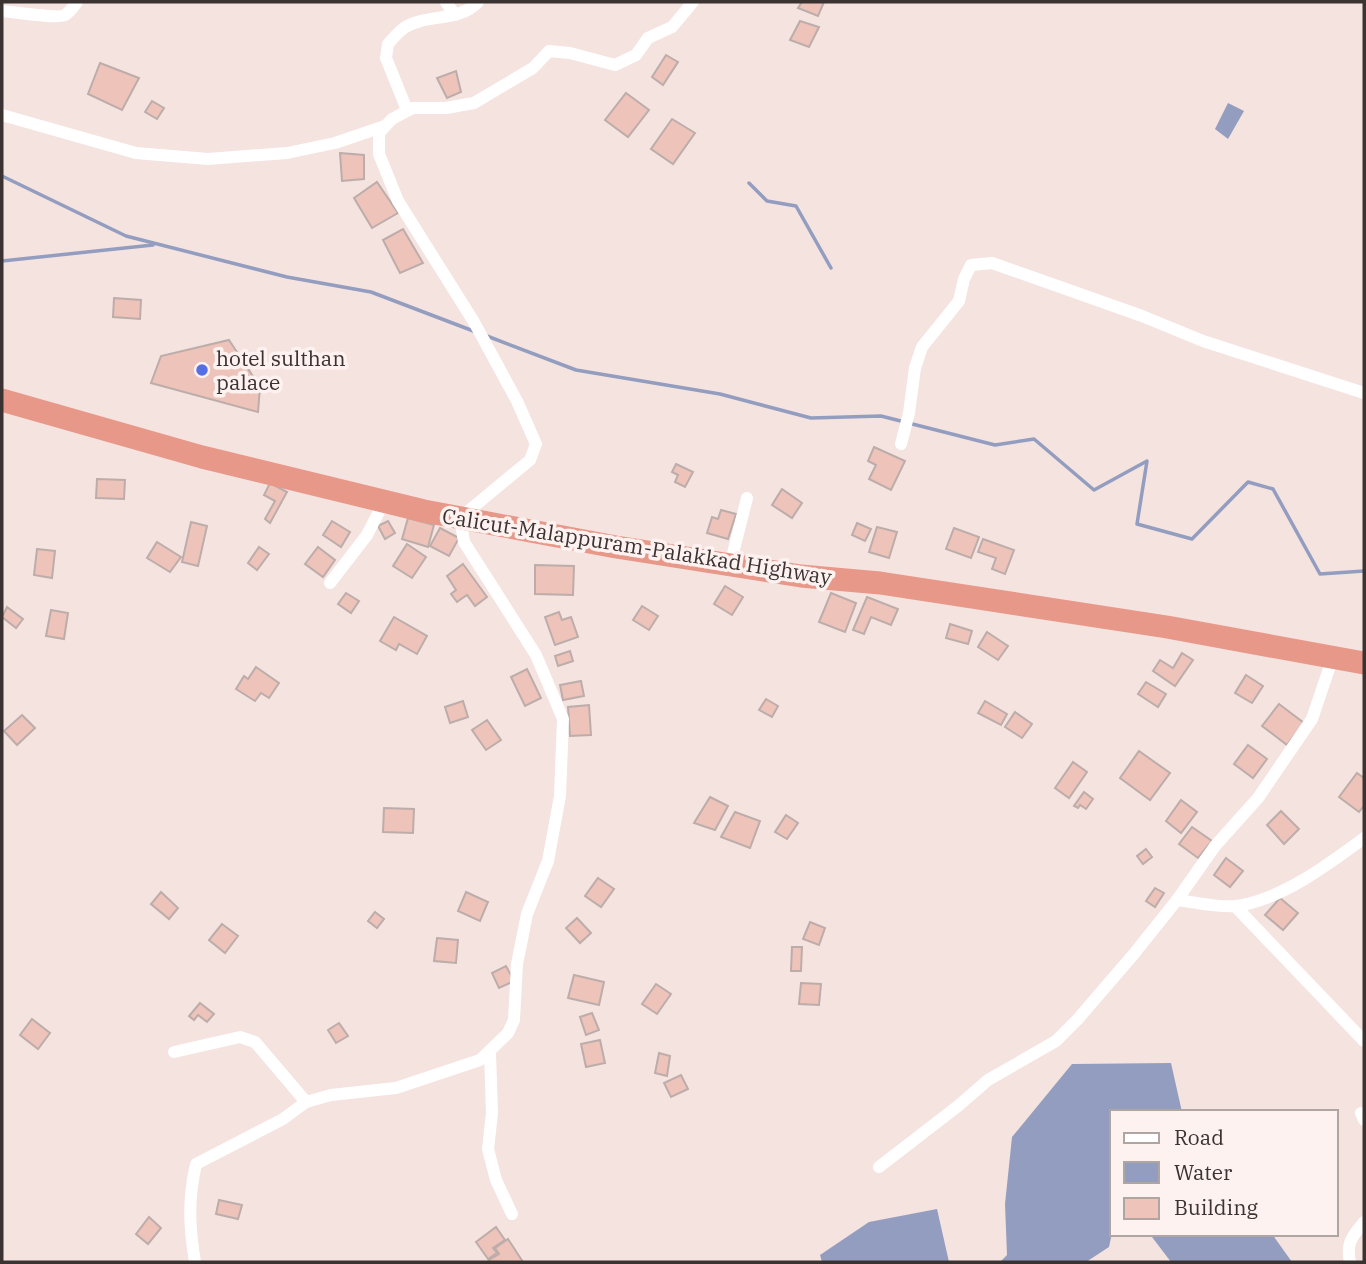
<svg xmlns="http://www.w3.org/2000/svg" width="1366" height="1264" viewBox="0 0 1366 1264" font-family="'IBM Plex Serif',serif">
  <style>
    .water { fill: #939dbf }
    .lines { fill: none; stroke-linecap: round; stroke-linejoin: round }
    .stream { stroke: #939dbf; stroke-width: 3.5 }
    .building { fill: #edc3ba; stroke: #bdadaa; stroke-width: 2 }
    .street { stroke: #fff; stroke-width: 12 }
    .highway { stroke: #e89889; stroke-width: 23 }
    .poi-dot { fill: #576fe5; stroke: #fdf2f0; stroke-width: 2.5 }
    .labels { text-anchor: middle; dominant-baseline: central; stroke-width: 7; stroke-linejoin: round; paint-order: stroke }
    .poi-label { font-size: 21px; fill: #3a3332; stroke: #fdf2f0; text-anchor: start }
    .street-label { font-size: 21px; fill: #3a3332; stroke: #fdf2f0 }
  </style>
  <rect width="100%" height="100%" fill="#f5e3e0"/>
  <g class="water">
    <path d="M1228,103L1244,111L1228,139L1215,129Z"/>
    <path d="M1171,1063L1182,1112H1112V1233L1109,1247L1086,1262H1000L1007,1255L1005,1204L1012,1137L1072,1064Z"/>
    <path d="M937,1209L949,1262H822L820,1255L869,1222Z"/>
    <path d="M1158,1234H1272L1292,1262H1171L1152,1237Z"/>
  </g>
  <g class="lines">
    <g class="stream">
      <path d="M2,176L126,236L287,277L371,292L476,332"/>
      <path d="M749,183L767,201L796,206L831,268"/>
      <path d="M2,261L153,245"/>
      <path d="M487,336L576,370L720,394L811,418L881,416L995,445L1034,439L1094,490L1147,461L1137,524L1192,539L1248,482L1273,489L1320,574L1364,571"/>
    </g>
  </g>
  <g class="building">
    <path d="M802,2H824L818,16L798,8Z"/>
    <path d="M800,21L819,27L809,47L790,40Z"/>
    <path d="M666,55L678,62L663,85L652,77Z"/>
    <path d="M100,63L139,78L122,110L88,94Z"/>
    <path d="M456,71L461,92L447,98L437,78Z"/>
    <path d="M626,93L649,110L628,137L605,120Z"/>
    <path d="M152,101L164,108L157,119L145,112Z"/>
    <path d="M672,119L695,133L673,164L651,149Z"/>
    <path d="M340,153L364,155V179L342,181Z"/>
    <path d="M377,182L398,213L372,228L354,198Z"/>
    <path d="M403,229L423,263L400,273L383,240Z"/>
    <path d="M114,298L141,300L140,319L113,317Z"/>
    <path d="M229,340L260,387L258,412L151,383L161,356Z"/>
    <path d="M874,447L905,461L891,490L869,479L876,465L868,461Z"/>
    <path d="M676,464L693,472L685,487L675,482L678,475L672,472Z"/>
    <path d="M97,479L125,480L124,499L96,498Z"/>
    <path d="M270,483L287,492L270,523L265,519L275,501L264,495Z"/>
    <path d="M782,489L802,503L792,518L772,505Z"/>
    <path d="M721,510L736,514L728,539L707,533L712,517L718,519Z"/>
    <path d="M408,518L434,525L428,547L402,539Z"/>
    <path d="M332,521L350,532L341,547L323,535Z"/>
    <path d="M388,521L395,533L385,539L378,526Z"/>
    <path d="M191,522L207,526L198,566L182,562Z"/>
    <path d="M857,523L871,529L865,541L852,535Z"/>
    <path d="M877,527L897,532L889,558L869,552Z"/>
    <path d="M440,528L459,538L449,556L430,546Z"/>
    <path d="M954,528L979,537L971,558L946,549Z"/>
    <path d="M983,539L1014,550L1005,574L992,569L996,558L978,552Z"/>
    <path d="M157,542L181,557L170,572L147,558Z"/>
    <path d="M407,544L426,557L412,578L393,566Z"/>
    <path d="M259,547L269,554L257,570L248,563Z"/>
    <path d="M318,547L335,560L323,577L305,564Z"/>
    <path d="M37,549L55,551L52,578L34,575Z"/>
    <path d="M463,564L487,597L475,606L467,595L457,602L451,594L456,590L447,576Z"/>
    <path d="M535,565L574,566L573,595L535,594Z"/>
    <path d="M725,586L743,597L732,615L714,604Z"/>
    <path d="M346,593L359,601L351,613L338,604Z"/>
    <path d="M831,593L856,603L845,632L819,622Z"/>
    <path d="M867,597L898,609L891,625L871,617L864,634L853,630Z"/>
    <path d="M642,606L658,616L649,630L633,620Z"/>
    <path d="M7,607L23,619L16,628L2,617Z"/>
    <path d="M51,610L68,613L64,639L46,636Z"/>
    <path d="M559,612L562,620L571,617L578,637L555,645L545,617Z"/>
    <path d="M394,617L427,636L417,654L399,644L396,650L380,641Z"/>
    <path d="M950,624L972,631L968,644L946,638Z"/>
    <path d="M987,632L1008,646L998,660L978,647Z"/>
    <path d="M570,651L573,661L558,666L555,656Z"/>
    <path d="M1182,653L1193,660L1175,686L1153,671L1160,660L1173,668Z"/>
    <path d="M256,667L279,683L269,698L261,693L255,701L236,689L244,676L248,679Z"/>
    <path d="M527,669L541,698L525,706L511,677Z"/>
    <path d="M1246,675L1263,686L1252,703L1235,693Z"/>
    <path d="M581,681L584,696L563,700L560,685Z"/>
    <path d="M1146,682L1166,694L1158,707L1138,694Z"/>
    <path d="M766,699L778,706L772,717L759,710Z"/>
    <path d="M463,701L468,717L450,723L445,707Z"/>
    <path d="M985,701L1007,714L1001,725L978,713Z"/>
    <path d="M1279,704L1304,723L1287,745L1262,726Z"/>
    <path d="M589,705L591,735L570,736L568,707Z"/>
    <path d="M1015,712L1032,724L1022,738L1005,727Z"/>
    <path d="M22,715L35,728L17,745L4,731Z"/>
    <path d="M487,720L501,740L486,750L472,730Z"/>
    <path d="M1248,745L1267,759L1253,778L1234,764Z"/>
    <path d="M1139,751L1170,773L1150,800L1120,778Z"/>
    <path d="M1073,762L1087,772L1069,798L1055,788Z"/>
    <path d="M1357,773L1364,778V806L1359,812L1339,797Z"/>
    <path d="M1084,792L1093,799L1086,809L1080,805L1078,808L1074,806Z"/>
    <path d="M710,797L728,806L715,830L694,823Z"/>
    <path d="M1181,800L1197,812L1181,833L1166,821Z"/>
    <path d="M384,808L414,809L413,833L383,832Z"/>
    <path d="M1281,811L1299,829L1284,844L1267,825Z"/>
    <path d="M735,812L760,821L750,848L721,837Z"/>
    <path d="M786,815L798,823L787,839L775,832Z"/>
    <path d="M1192,827L1212,841L1198,858L1179,844Z"/>
    <path d="M1146,849L1152,857L1143,864L1137,856Z"/>
    <path d="M1226,858L1243,871L1230,887L1214,875Z"/>
    <path d="M598,878L614,889L601,907L585,896Z"/>
    <path d="M1155,888L1164,893L1155,907L1146,901Z"/>
    <path d="M161,892L178,908L169,919L151,904Z"/>
    <path d="M466,892L488,902L480,921L458,911Z"/>
    <path d="M1280,898L1298,913L1283,930L1265,915Z"/>
    <path d="M375,912L384,919L377,928L368,921Z"/>
    <path d="M577,918L591,933L580,943L566,928Z"/>
    <path d="M810,922L825,928L819,945L803,939Z"/>
    <path d="M222,924L238,936L225,953L209,940Z"/>
    <path d="M437,938L458,940L456,963L434,961Z"/>
    <path d="M792,947H802L801,971H791Z"/>
    <path d="M506,966L514,981L499,988L492,973Z"/>
    <path d="M574,975L604,982L599,1005L568,998Z"/>
    <path d="M801,983L821,984L819,1005L799,1004Z"/>
    <path d="M656,984L671,994L657,1014L642,1004Z"/>
    <path d="M200,1003L214,1014L207,1022L198,1015L194,1020L189,1016Z"/>
    <path d="M592,1013L599,1030L586,1035L580,1017Z"/>
    <path d="M32,1019L50,1033L38,1049L20,1035Z"/>
    <path d="M339,1023L348,1036L336,1043L328,1030Z"/>
    <path d="M600,1040L605,1063L586,1067L581,1044Z"/>
    <path d="M659,1053L670,1056L667,1076L655,1073Z"/>
    <path d="M681,1075L688,1089L671,1097L664,1083Z"/>
    <path d="M219,1200L242,1205L238,1219L216,1214Z"/>
    <path d="M149,1217L161,1228L148,1244L136,1234Z"/>
    <path d="M496,1227L505,1240L493,1248L497,1253L488,1259L476,1242Z"/>
    <path d="M508,1239L523,1262H490L489,1260L499,1254L495,1248Z"/>
  </g>
  <g class="lines">
    <g class="street">
      <path d="M446,2L455,15"/>
      <path d="M2,11C13,12 59,19 65,15C70,12 74,6 77,2"/>
      <path d="M407,110L386,58L388,44C393,39 398,32 404,28C427,13 458,23 478,2"/>
      <path d="M2,115L136,153L208,159L287,153L335,143L385,126"/>
      <path d="M901,444L909,413L915,368L922,347L959,301L964,279L971,265L992,263L1142,316L1203,341L1364,393"/>
      <path d="M730,565L747,498"/>
      <path d="M330,583L367,535L384,502"/>
      <path d="M1177,900C1195,902 1218,908 1236,906C1281,900 1329,864 1364,838"/>
      <path d="M1235,906L1364,1041"/>
      <path d="M174,1052L240,1037L255,1042L306,1102"/>
      <path d="M490,1053L492,1113L488,1149L496,1180L512,1214"/>
      <path d="M1361,1113L1364,1120"/>
      <path d="M879,1167L958,1106L988,1080L1056,1041L1077,1020L1133,955L1177,900L1215,846L1258,798L1312,719L1333,657"/>
      <path d="M195,1262C189,1226 188,1199 196,1164L283,1119L306,1102L331,1095L396,1088L480,1060L508,1033L514,1020L517,964L527,914L548,861L560,796L563,719L536,655L464,542L460,518L530,460L536,444L517,401L474,322L398,201L379,154V133L392,119L413,108H446L474,103L533,68L549,51L570,53L615,65L636,55L648,38L672,27L693,2"/>
      <path d="M1350,1262C1346,1242 1352,1237 1364,1222"/>
    </g>
    <path class="highway" d="M2,400L202,457L424,511L616,547L801,576L880,583L1167,627L1364,663"/>
  </g>
  <circle class="poi-dot" cx="202" cy="370" r="7"/>
  <g class="labels">
    <g class="poi-label">
      <text x="216" y="358">hotel sulthan<tspan x="216" dy="24">palace</tspan></text>
    </g>
    <g class="street-label">
      <text transform="translate(637 546) rotate(9)">Calicut-Malappuram-Palakkad Highway</text>
    </g>
  </g>
  <rect width="1366" height="1264" fill="none" stroke="#3a3332" stroke-width="7"/>
  <rect x="1110" y="1110" width="228" height="126" fill="#fdf2f0" stroke="#afa6a4" stroke-width="2"/>
  <rect x="1124" y="1133" width="35" height="10" fill="#ffffff" stroke="#afa6a4" stroke-width="2"/>
  <text x="1174" y="1145" font-size="21" fill="#3a3332">Road</text>
  <rect x="1124" y="1162" width="35" height="21" fill="#939dbf" stroke="#afa6a4" stroke-width="2"/>
  <text x="1174" y="1180" font-size="21" fill="#3a3332">Water</text>
  <rect x="1124" y="1198" width="35" height="21" fill="#edc3ba" stroke="#afa6a4" stroke-width="2"/>
  <text x="1174" y="1215" font-size="21" fill="#3a3332">Building</text>
</svg>
